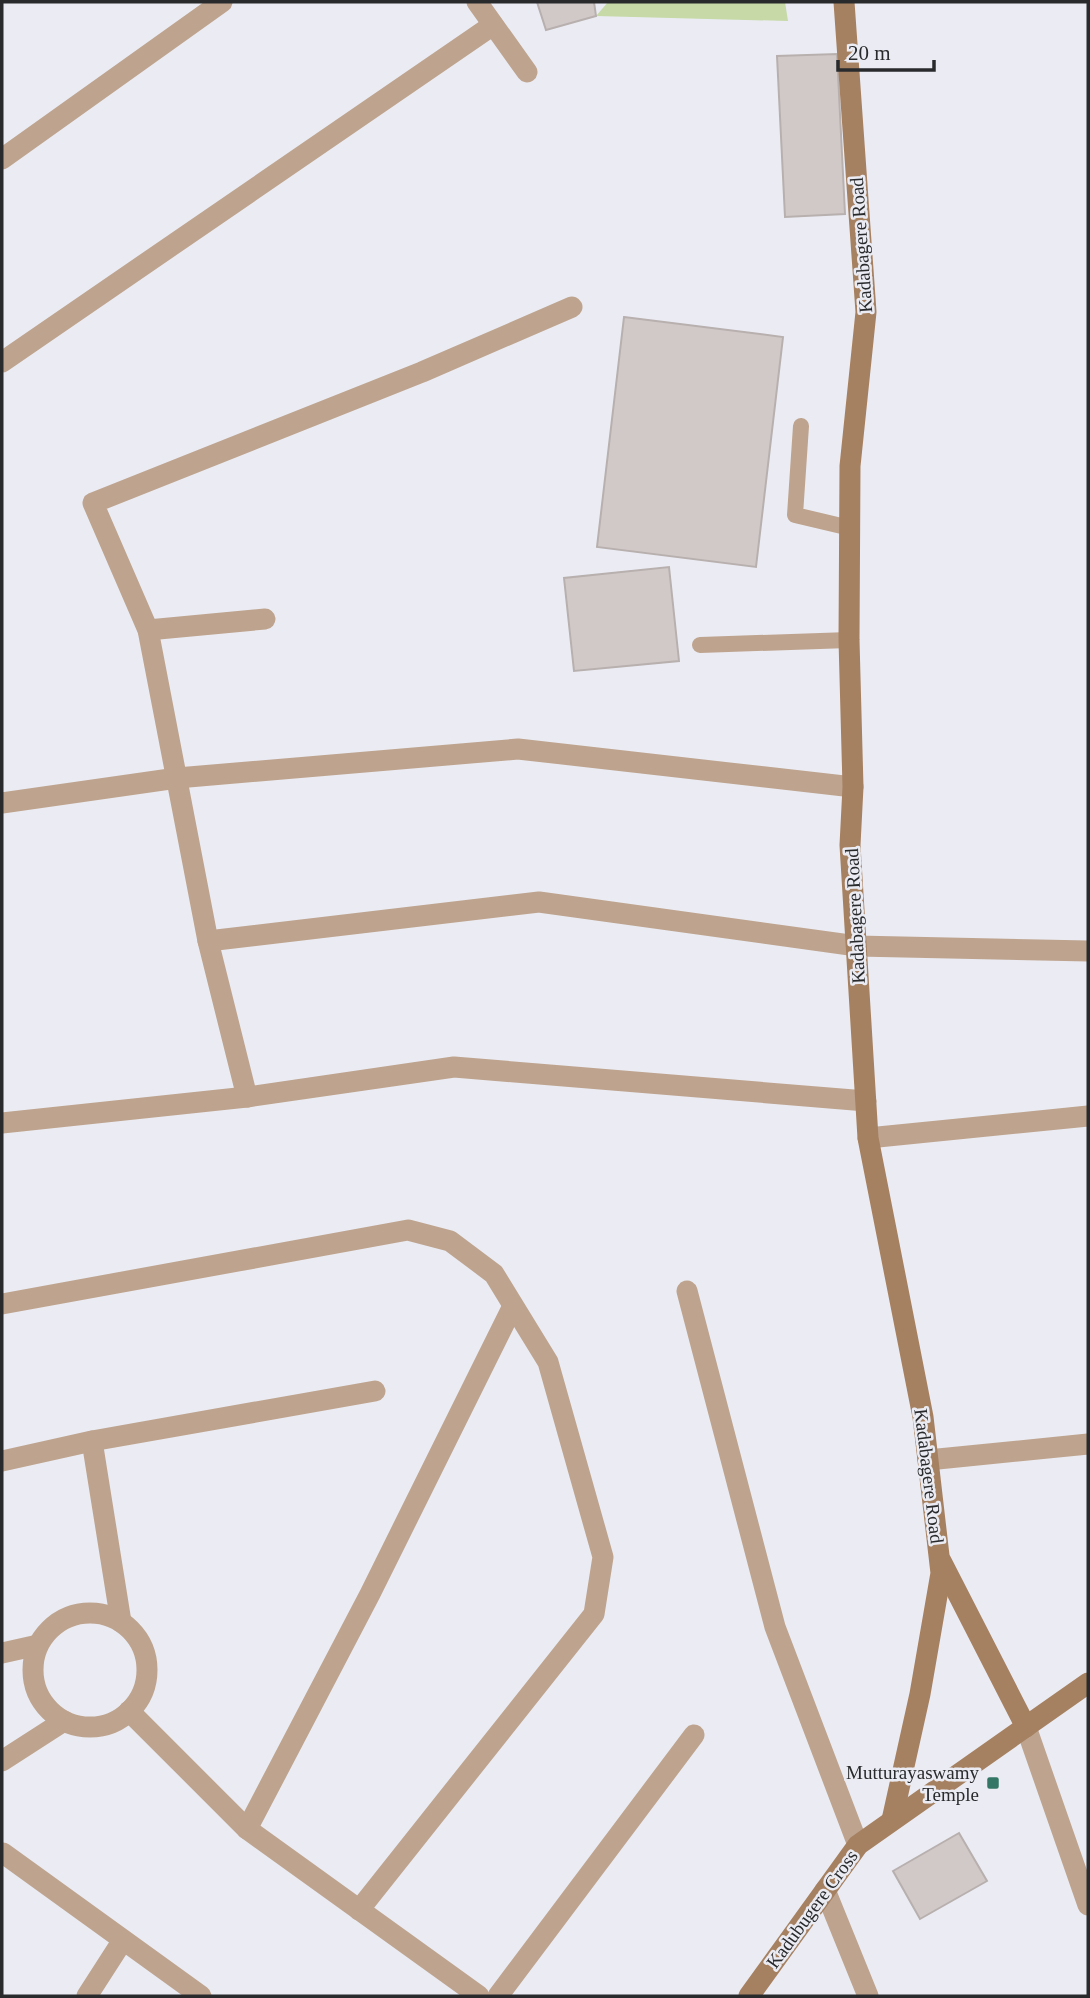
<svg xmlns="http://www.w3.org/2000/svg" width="1090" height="1998" viewBox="0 0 1090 1998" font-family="'Times New Roman',serif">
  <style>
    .pitch { fill: #c6d9a7 }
    .building { fill: #d1c9c8; stroke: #b8b0af; stroke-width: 2 }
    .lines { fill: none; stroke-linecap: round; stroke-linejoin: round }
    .lane { stroke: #bea48f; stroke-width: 16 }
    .street { stroke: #bea48f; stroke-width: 21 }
    .secondary { stroke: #a68161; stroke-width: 21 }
    .poi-dot { fill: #347666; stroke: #ebecf3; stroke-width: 2.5 }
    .labels { text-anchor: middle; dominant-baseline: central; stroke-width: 5; stroke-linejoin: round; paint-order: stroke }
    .street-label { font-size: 19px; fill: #292a2c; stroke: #ebecf3 }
    .poi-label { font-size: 19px; fill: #292a2c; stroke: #ebecf3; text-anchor: end }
  </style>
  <rect width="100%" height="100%" fill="#ebecf3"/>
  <path class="pitch" d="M608,2H785L788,21L596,16Z"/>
  <g class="building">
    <path d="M537,2H594L596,16L546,30Z"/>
    <path d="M837,54L845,214L785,217L777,56Z"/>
    <path d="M624,317L783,337L756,567L597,547Z"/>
    <path d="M669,567L679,661L574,671L564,578Z"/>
    <path d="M959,1833L987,1881L920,1919L893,1871Z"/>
  </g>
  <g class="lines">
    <g class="lane">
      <path d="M801,426L795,515L850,528"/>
      <path d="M700,645L849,640"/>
    </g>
    <g class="street">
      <path d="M477,2L527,72"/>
      <path d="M2,159L222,2"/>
      <path d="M2,362L493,25"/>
      <path d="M148,630L265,619"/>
      <path d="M2,803L177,778L518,749L853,787"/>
      <path d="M208,941L539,902L857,946L1088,951"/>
      <path d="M247,1097L208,941L148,630L93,503L422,372L572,307"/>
      <path d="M2,1123L247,1097L454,1067L866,1101"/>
      <path d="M868,1138L1088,1116"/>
      <path d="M687,1291L775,1627L858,1845"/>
      <path d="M2,1304L408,1230L450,1241L494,1274L548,1362L603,1557L594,1614L359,1910"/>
      <path d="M92,1441L121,1622"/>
      <path d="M928,1460L1088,1444"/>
      <path d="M2,1461L92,1441L375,1391"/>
      <circle cx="90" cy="1670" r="57"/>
      <path d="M2,1653L38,1645"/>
      <path d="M129,1711L247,1829L479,1996"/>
      <path d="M1026,1727L1088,1905"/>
      <path d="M2,1761L64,1721"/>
      <path d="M247,1829L370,1594L513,1306"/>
      <path d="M3,1853L201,1996"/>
      <path d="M825,1890L868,1996"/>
      <path d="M87,1996L123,1940"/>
      <path d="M498,1996L694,1735"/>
    </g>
    <g class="secondary">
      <path d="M844,2L866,312L850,466L849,640L853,787L850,845L868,1138L923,1417L941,1573L920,1694L892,1820"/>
      <path d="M941,1561L1026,1727"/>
      <path d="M749,1996L858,1845L1088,1683"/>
    </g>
  </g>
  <rect class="poi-dot" x="986" y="1776" width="14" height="14" rx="3.5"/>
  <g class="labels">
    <g class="street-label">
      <text transform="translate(861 245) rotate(-94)">Kadabagere Road</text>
      <text transform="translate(855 916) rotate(-93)">Kadabagere Road</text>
      <text transform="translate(929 1476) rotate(83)">Kadabagere Road</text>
      <text transform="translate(812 1909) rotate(-54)">Kadubugere Cross</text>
    </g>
    <g class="poi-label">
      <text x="979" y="1772">Mutturayaswamy<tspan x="979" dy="22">Temple</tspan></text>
    </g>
  </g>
  <rect width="1090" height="1998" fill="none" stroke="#292a2c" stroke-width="7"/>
  <path d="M838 60v10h96v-10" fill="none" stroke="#292a2c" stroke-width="3.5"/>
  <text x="848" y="60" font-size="21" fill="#292a2c" stroke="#ebecf3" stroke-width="5" paint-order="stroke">20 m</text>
</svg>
